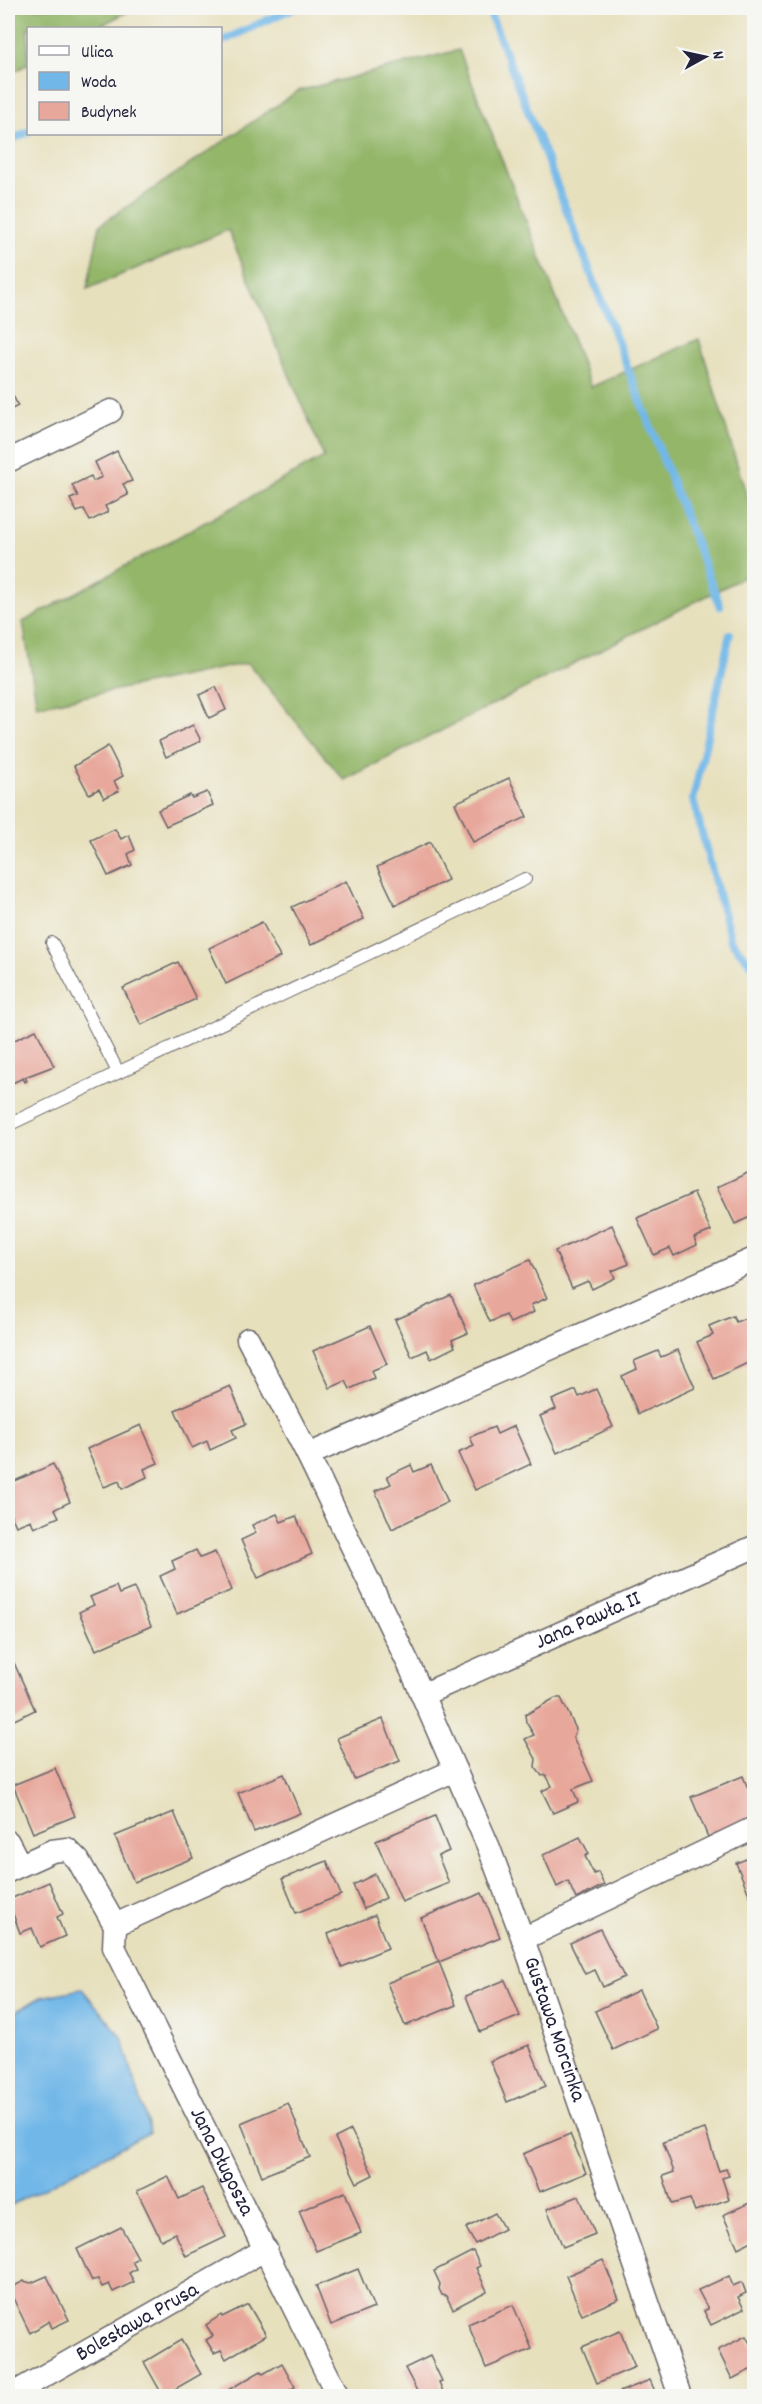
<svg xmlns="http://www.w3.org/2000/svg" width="762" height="2404" viewBox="0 0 762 2404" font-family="Dekko,sans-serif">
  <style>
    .forest { fill: #93b669; stroke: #5a6c52; stroke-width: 1.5 }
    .water { fill: #71b7e8; stroke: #4a6c92; stroke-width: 1.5 }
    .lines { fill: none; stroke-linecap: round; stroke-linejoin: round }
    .stream { stroke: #71b7e8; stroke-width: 8 }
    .building { fill: #e8a79b }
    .service-casing { stroke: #676468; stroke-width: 14 }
    .minor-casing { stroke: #676468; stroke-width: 25 }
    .service { stroke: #fff; stroke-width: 12 }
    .minor { stroke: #fff; stroke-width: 22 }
    .labels { text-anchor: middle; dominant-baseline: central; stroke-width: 4.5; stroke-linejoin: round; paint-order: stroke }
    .street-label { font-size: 22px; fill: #22223b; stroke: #f6f6f2 }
  </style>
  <rect width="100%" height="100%" fill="#f6f6f2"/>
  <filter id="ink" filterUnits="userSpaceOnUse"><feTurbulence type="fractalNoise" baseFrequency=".0167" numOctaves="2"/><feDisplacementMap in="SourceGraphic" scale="12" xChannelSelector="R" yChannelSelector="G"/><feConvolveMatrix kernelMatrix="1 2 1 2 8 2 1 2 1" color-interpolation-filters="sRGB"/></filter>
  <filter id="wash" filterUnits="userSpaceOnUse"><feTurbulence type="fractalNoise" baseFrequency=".008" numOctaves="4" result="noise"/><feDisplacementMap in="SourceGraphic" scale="24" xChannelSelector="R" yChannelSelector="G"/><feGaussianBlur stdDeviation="1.35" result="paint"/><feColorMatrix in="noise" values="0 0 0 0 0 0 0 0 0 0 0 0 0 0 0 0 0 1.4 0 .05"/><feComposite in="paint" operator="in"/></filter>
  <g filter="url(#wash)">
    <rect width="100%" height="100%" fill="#e7e0bd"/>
    <g class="forest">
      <path d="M8,8H135L96,28H28V64L8,75Z"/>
      <path d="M459,50L591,387L699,339L754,520V572L344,780L248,663L37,706L23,622L324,457L228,230L87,289L100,225L298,91Z"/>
    </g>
    <path class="water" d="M82,1989L122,2037L150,2132L8,2207V2016L41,1997Z"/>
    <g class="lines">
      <g class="stream">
        <path d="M488,8L720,606"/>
        <path d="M220,42L293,8"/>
        <path d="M8,141L28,132"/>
        <path d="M730,634L693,800L731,941L754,967"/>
      </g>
    </g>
    <g id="blocks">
      <g class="building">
        <path d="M8,385L18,406L8,411Z"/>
        <path d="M117,451L132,481L123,484L128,495L105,506L108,512L90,521L84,509L77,512L70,499L78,496L72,485L91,476L93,481L102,477L95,462Z"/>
        <path d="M216,687L226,710L209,718L199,695Z"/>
        <path d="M193,725L201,741L166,757L159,741Z"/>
        <path d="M108,746L123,776L114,781L119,791L104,798L99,789L89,794L74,766Z"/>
        <path d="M509,778L527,817L473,842L455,803Z"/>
        <path d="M207,792L213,805L166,826L158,810L190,795L192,798Z"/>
        <path d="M115,829L121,839L129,835L135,850L128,854L132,865L108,876L91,840Z"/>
        <path d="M430,842L448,880L395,905L377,867Z"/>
        <path d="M346,881L364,919L311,945L292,907Z"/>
        <path d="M262,922L280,957L226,984L209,948Z"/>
        <path d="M178,962L196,999L141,1025L123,988Z"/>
        <path d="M36,1030L54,1066L25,1077L27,1081L25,1082L23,1078L8,1085V1043Z"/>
        <path d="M754,1170V1225L750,1217L735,1224L717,1187Z"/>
        <path d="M694,1193L711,1231L694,1238L697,1245L674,1256L670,1248L654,1255L637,1218Z"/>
        <path d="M612,1225L629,1264L612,1271L615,1278L592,1289L588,1281L572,1288L555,1251Z"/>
        <path d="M530,1260L547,1298L531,1305L534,1312L510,1323L506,1315L490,1322L473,1285Z"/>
        <path d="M451,1295L468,1333L452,1340L455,1347L431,1359L427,1350L412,1357L395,1320Z"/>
        <path d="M753,1315L754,1360L714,1379L697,1342L713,1335L709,1326L733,1316L736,1322Z"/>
        <path d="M370,1326L387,1364L371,1371L374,1378L350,1389L346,1381L330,1388L313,1351Z"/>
        <path d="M678,1350L695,1388L638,1414L622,1376L637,1369L634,1361L658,1351L661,1357Z"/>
        <path d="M230,1386L246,1424L232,1430L236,1438L210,1450L207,1441L192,1448L175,1410Z"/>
        <path d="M596,1389L613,1427L557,1453L540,1416L556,1409L552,1400L576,1390L579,1397Z"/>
        <path d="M141,1425L158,1463L144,1469L147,1477L122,1489L119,1481L104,1487L87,1449Z"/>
        <path d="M514,1426L531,1464L475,1490L458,1453L474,1446L470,1437L494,1427L497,1434Z"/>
        <path d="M53,1464L70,1502L55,1509L59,1517L34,1528L31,1520L16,1526L8,1508V1484Z"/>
        <path d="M411,1465L414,1472L431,1465L448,1502L392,1529L375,1491L391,1484L387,1476Z"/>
        <path d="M277,1514L281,1522L296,1516L312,1554L258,1578L241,1540L256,1533L252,1525Z"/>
        <path d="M196,1550L200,1558L215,1552L232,1590L177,1614L160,1576L175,1569L172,1561Z"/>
        <path d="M116,1586L119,1594L134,1588L151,1626L96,1650L79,1612L94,1605L90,1597Z"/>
        <path d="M11,1656L35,1710L8,1723V1658Z"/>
        <path d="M555,1698H561L576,1729L573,1737L593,1781L573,1789L578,1802L553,1813L542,1791L552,1786L546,1775L542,1776L535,1767L536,1759L525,1739L534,1735L526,1722L525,1715Z"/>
        <path d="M383,1719L400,1761L354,1779L337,1738Z"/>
        <path d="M55,1768L75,1816L33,1833L13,1785Z"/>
        <path d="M284,1774L300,1813L254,1832L238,1793Z"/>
        <path d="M743,1776L754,1804V1818L708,1837L691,1797Z"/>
        <path d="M174,1812L193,1858L134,1882L115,1836Z"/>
        <path d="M435,1816L449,1851L438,1856L449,1883L402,1902L376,1841Z"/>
        <path d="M580,1837L589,1854L585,1856L594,1874L598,1872L604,1885L576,1899L568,1881L557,1887L543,1855Z"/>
        <path d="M754,1856V1897L751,1899L736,1863Z"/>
        <path d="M327,1861L341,1895L296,1913L282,1879Z"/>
        <path d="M375,1874L386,1898L364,1909L353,1885Z"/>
        <path d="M49,1882L63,1914L57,1917L65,1936L40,1947L32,1928L20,1933L8,1900Z"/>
        <path d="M482,1893L500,1937L439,1962L421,1918Z"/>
        <path d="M375,1915L388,1948L342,1967L328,1934Z"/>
        <path d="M600,1929L624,1977L603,1987L595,1970L585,1974L570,1943Z"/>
        <path d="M439,1962L456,2005L405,2026L387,1983Z"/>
        <path d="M505,1980L520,2016L480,2032L466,1996Z"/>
        <path d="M639,1990L657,2029L613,2050L595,2011Z"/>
        <path d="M529,2045L546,2086L507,2102L490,2061Z"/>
        <path d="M288,2103L310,2157L262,2176L241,2123Z"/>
        <path d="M705,2129L719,2171L726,2169L729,2176L722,2178L729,2199L695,2211L690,2199L672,2204L663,2176L674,2172L663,2142Z"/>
        <path d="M351,2130L373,2175L357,2183L335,2138Z"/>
        <path d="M570,2134L586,2173L539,2192L523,2154Z"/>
        <path d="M168,2176L179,2199L202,2188L226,2237L186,2256L175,2233L161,2240L137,2191Z"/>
        <path d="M345,2192L361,2233L316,2251L299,2211Z"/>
        <path d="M579,2196L595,2234L563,2247L547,2209Z"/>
        <path d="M754,2201V2240L738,2248L723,2215Z"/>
        <path d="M495,2213L504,2229L475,2244L466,2228Z"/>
        <path d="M121,2227L138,2258L132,2261L136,2269L129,2273L134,2282L113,2292L109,2284L102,2287L98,2279L92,2281L77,2249Z"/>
        <path d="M473,2251L480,2266L476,2268L487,2291L453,2309L446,2296L442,2295L439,2289L440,2284L434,2271Z"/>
        <path d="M603,2260L619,2299L582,2315L566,2276Z"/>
        <path d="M358,2269L374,2308L331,2325L316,2286Z"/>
        <path d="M47,2276L69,2320L52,2328L49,2321L30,2333L11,2294L14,2286L24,2281L31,2283Z"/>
        <path d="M729,2276L733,2286L742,2282L746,2293L738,2297L744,2309L711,2325L704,2311L708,2309L698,2290Z"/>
        <path d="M248,2304L266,2335L226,2359L221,2350L214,2353L206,2340L213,2336L206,2325L221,2315L222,2317Z"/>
        <path d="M513,2305L532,2349L486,2368L468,2324Z"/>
        <path d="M620,2331L635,2367L597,2383L582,2347Z"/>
        <path d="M746,2336L753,2349L754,2348V2368L732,2379L718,2350Z"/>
        <path d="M181,2340L201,2374L163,2396L144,2362Z"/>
        <path d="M430,2356L442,2381L439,2382L445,2396H405L417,2391L405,2368Z"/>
        <path d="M282,2363L295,2387L279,2396H221V2394L261,2371L263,2374Z"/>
        <path d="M650,2380L657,2396H609Z"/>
      </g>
    </g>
  </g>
  <g filter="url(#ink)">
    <use href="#blocks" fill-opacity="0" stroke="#676468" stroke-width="1.5"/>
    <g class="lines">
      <defs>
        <g id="service">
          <path d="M52,943L118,1072"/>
          <path d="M8,1125L525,879"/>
        </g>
        <g id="minor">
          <path d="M8,461L111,411"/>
          <path id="s1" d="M248,1339L308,1455L411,1669L489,1848L523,1939L680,2396"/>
          <path d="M308,1455L754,1259"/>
          <path id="s2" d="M422,1695L754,1547"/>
          <path d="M8,1842L20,1865"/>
          <path id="s3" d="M8,1871L52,1851L67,1849L78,1860L115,1925L114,1947L336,2392L335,2396"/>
          <path d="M115,1925L455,1770"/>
          <path d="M523,1939L754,1828"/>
          <path id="s4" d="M9,2396L266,2249"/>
        </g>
      </defs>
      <use href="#service" class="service-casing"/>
      <use href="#minor" class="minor-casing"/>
      <use href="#service" class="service"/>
      <use href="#minor" class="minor"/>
    </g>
  </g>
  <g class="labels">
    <g class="street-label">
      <text stroke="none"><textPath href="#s2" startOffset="182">Jana Pawła II</textPath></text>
      <text stroke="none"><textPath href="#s1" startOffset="756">Gustawa Morcinka</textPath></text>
      <text stroke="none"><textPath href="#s3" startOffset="416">Jana Długosza</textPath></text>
      <text stroke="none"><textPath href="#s4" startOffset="148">Bolesława Prusa</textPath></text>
    </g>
  </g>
  <rect width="762" height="2404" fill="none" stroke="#f6f6f2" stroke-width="30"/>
  <rect x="27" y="27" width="195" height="108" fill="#f6f6f2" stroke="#a1a1a9" stroke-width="1.5"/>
  <rect x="39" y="46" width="30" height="9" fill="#ffffff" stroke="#a1a1a9" stroke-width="1.5"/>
  <text x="81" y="57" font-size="18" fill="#22223b">Ulica</text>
  <rect x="39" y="72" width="30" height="18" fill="#71b7e8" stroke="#a1a1a9" stroke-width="1.5"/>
  <text x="81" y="87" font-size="18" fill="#22223b">Woda</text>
  <rect x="39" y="102" width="30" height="18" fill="#e8a79b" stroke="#a1a1a9" stroke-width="1.5"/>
  <text x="81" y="117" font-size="18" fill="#22223b">Budynek</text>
  <g transform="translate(705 57) rotate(82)" stroke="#f6f6f2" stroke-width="4.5" paint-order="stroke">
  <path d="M0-4.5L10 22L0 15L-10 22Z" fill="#22223b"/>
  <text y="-9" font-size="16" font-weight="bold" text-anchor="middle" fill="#22223b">N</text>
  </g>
</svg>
